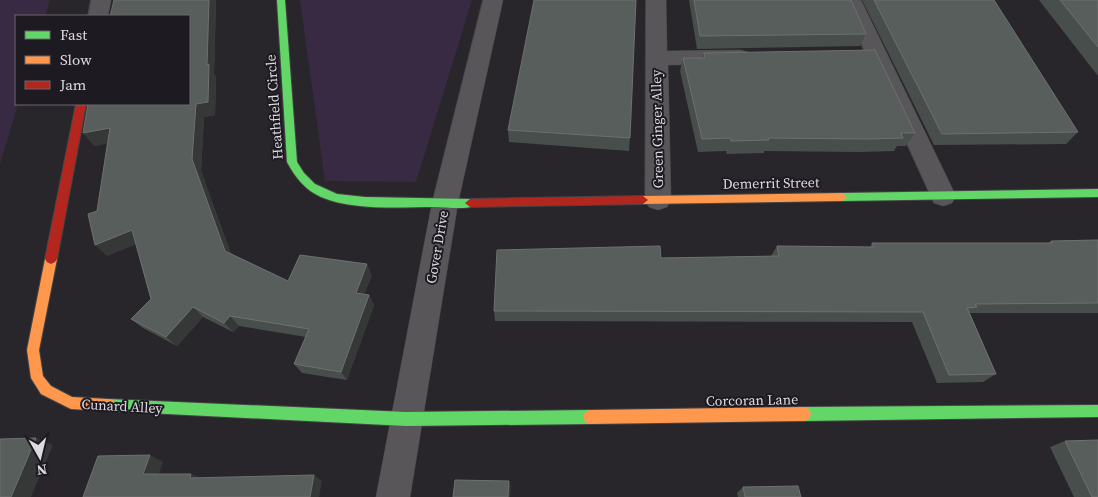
<svg xmlns="http://www.w3.org/2000/svg" width="1098" height="497" viewBox="0 0 1098 497" font-family="'Source Serif 4',serif">
  <style>
    .green { fill: #382a43 }
    .lines { fill: none; stroke-linecap: round; stroke-linejoin: round }
    .street-casing { stroke: #454446; stroke-width: 1 }
    .fast-casing { stroke: #454446; stroke-width: 2 }
    .slow-casing { stroke: #454446; stroke-width: 2 }
    .jam-casing { stroke: #454446; stroke-width: 2 }
    .street { fill: #585659; fill-rule: evenodd }
    .fast { fill: #63d668; fill-rule: evenodd }
    .slow { fill: #ff974d; fill-rule: evenodd }
    .jam { fill: #b3261e; fill-rule: evenodd }
    .wall { fill: #484e4b }
    .shaded-wall { fill: #353837 }
    .building { fill: #585e5b; stroke: #6d7170 }
    .labels { text-anchor: middle; dominant-baseline: central; stroke-width: 4; stroke-linejoin: round; paint-order: stroke }
    .street-label { font-size: 14px; fill: #dddae0; stroke: #1e1a22 }
  </style>
  <rect width="100%" height="100%" fill="#28262a"/>
  <g class="green">
    <path d="M0,0H50L45,16H16V104H18L0,164Z"/>
    <path d="M300,0H472L416,182L325,181Z"/>
  </g>
  <g class="lines">
    <defs>
      <g id="street">
        <path d="M91,0H111L108,16H88Z"/>
        <path d="M483,0H503L458,203L410,497H376L432,203Z"/>
        <path d="M646,0H666L667,51L740,50L748,52L751,57L748,62L740,64L668,65L671,200L667,207L658,210L649,207L645,200Z"/>
        <path d="M841,0H861L956,196L952,203L943,206L934,203Z"/>
      </g>
      <g id="fast">
        <path d="M277,0H285L297,162L304,173L315,184L337,194L365,197L470,199L474,200L475,203L474,206C463,210 447,207 435,207C400,207 354,211 321,197C305,190 295,177 287,162Z"/>
        <path d="M1098,189V197L842,201L837,197L842,193Z"/>
        <path d="M108,399L406,412L590,410L595,412L597,417L595,422L590,424L406,426L108,411L103,410L101,405L103,400Z"/>
        <path d="M1098,405V417L804,421L799,419L797,414L799,409L804,407Z"/>
      </g>
      <g id="slow">
        <path d="M842,193L847,197L842,201L643,204L638,200L643,196Z"/>
        <path d="M51,254L55,256L57,259L39,350L43,376L51,386L72,397L108,399L113,400L115,405L113,410L108,411L71,409L41,394L31,378L27,350L45,259L47,256Z"/>
        <path d="M804,407L809,409L811,414L809,419L804,421L590,424L585,422L583,417L585,412L590,410Z"/>
      </g>
      <g id="jam">
        <path d="M76,104H86L57,259L55,262L51,264L47,262L45,259Z"/>
        <path d="M643,196L648,200L643,204L470,207L465,203L470,199Z"/>
      </g>
    </defs>
    <use href="#street" class="street-casing"/>
    <use href="#fast" class="fast-casing"/>
    <use href="#slow" class="slow-casing"/>
    <use href="#jam" class="jam-casing"/>
    <use href="#street" class="street"/>
    <use href="#fast" class="fast"/>
    <use href="#slow" class="slow"/>
    <use href="#jam" class="jam"/>
  </g>
  <g class="wall">
    <path d="M216,0L214,74L216,77L215,115L204,117L201,171L231,254L288,281L372,275L364,294L369,295L374,305L347,380L302,373L294,364L306,337L239,326L233,332L203,317L177,346L143,328L131,319L151,299L136,244L107,256L97,211L107,143L94,146L189,104Z"/>
    <path d="M689,0H851L866,34L860,46L697,49Z"/>
    <path d="M862,0H994L1078,132L1066,144L934,145Z"/>
    <path d="M1039,0H1098V76Z"/>
    <path d="M704,53L915,133L906,146H897L894,151L859,152L764,151V153L727,154L726,151L698,152L680,71L683,58H702Z"/>
    <path d="M508,130L630,138L629,151L509,142Z"/>
    <path d="M1098,240V313H970L996,374L983,382L937,383L912,322L495,321L494,311L661,258L771,256L777,246L870,247L872,243H1048L1051,241Z"/>
    <path d="M1065,441L1098,497H1074L1050,447Z"/>
    <path d="M743,487L801,497H738L737,493Z"/>
  </g>
  <g class="shaded-wall">
    <path d="M209,0H216L214,74L216,77L215,115L204,117L201,171L234,262L225,251L192,159L196,104L207,65Z"/>
    <path d="M110,128L120,141L94,146L83,133Z"/>
    <path d="M132,230L143,241L107,256L95,245Z"/>
    <path d="M367,264L372,275L361,303L356,293Z"/>
    <path d="M369,295L374,305L347,380L341,372Z"/>
    <path d="M193,307L203,317L177,346L166,337Z"/>
    <path d="M230,316L239,326L233,332L224,323Z"/>
    <path d="M36,438L53,445L31,497H11Z"/>
    <path d="M150,455L163,462L157,480L143,474Z"/>
    <path d="M191,474L203,479L190,478Z"/>
    <path d="M314,475L322,481L319,497H310Z"/>
    <path d="M509,481L511,487L510,497H508Z"/>
  </g>
  <g class="building">
    <path d="M114,0H209L207,65L209,64L208,102L196,104L192,159L225,251L288,281L300,255L367,264L356,293L369,295L341,372L294,364L309,329L230,316L224,323L193,307L166,337L131,319L151,299L132,230L95,245L88,214L97,211L110,128L83,133L88,104H189V16H110Z"/>
    <path d="M534,0H636L630,138L508,130Z"/>
    <path d="M694,0H851L866,34L700,36Z"/>
    <path d="M874,0H994L1078,132L942,134Z"/>
    <path d="M1060,0H1098V47Z"/>
    <path d="M875,50L915,133H901L903,138L867,139L768,138L769,140L731,141L730,138L702,139L683,58H705L704,53Z"/>
    <path d="M1098,240V303L975,304L977,307L967,308L996,374L949,375L923,312L494,311L497,250L660,246L661,258L779,256L777,246L874,247L872,243H1052L1051,241Z"/>
    <path d="M36,438L11,497H0V439Z"/>
    <path d="M1098,440V497H1092L1065,441Z"/>
    <path d="M150,455L143,474H191L190,478L314,475L310,497H83L98,456Z"/>
    <path d="M455,480L509,481L508,497H453Z"/>
    <path d="M798,486L801,497H745L743,487Z"/>
  </g>
  <g class="labels">
    <g class="street-label">
      <text transform="translate(274 107) rotate(-94)">Heathfield Circle</text>
      <text transform="translate(657 129) rotate(-91)">Green Ginger Alley</text>
      <text transform="translate(771 183) rotate(-1)">Demerrit Street</text>
      <text transform="translate(437 247) rotate(-80)">Gover Drive</text>
      <text transform="translate(752 400) rotate(-1)">Corcoran Lane</text>
      <text transform="translate(122 406) rotate(3)">Cunard Alley</text>
    </g>
  </g>
  <rect x="15" y="15" width="175" height="90" fill="#1e1a22" stroke="#6a676e"/>
  <rect x="25" y="31" width="25" height="8" fill="#63d668" stroke="#6a676e"/>
  <text x="60" y="40" font-size="15" fill="#dddae0">Fast</text>
  <rect x="25" y="56" width="25" height="8" fill="#ff974d" stroke="#6a676e"/>
  <text x="60" y="65" font-size="15" fill="#dddae0">Slow</text>
  <rect x="25" y="81" width="25" height="8" fill="#b3261e" stroke="#6a676e"/>
  <text x="60" y="90" font-size="15" fill="#dddae0">Jam</text>
  <g transform="translate(40 457) rotate(172)" stroke="#1e1a22" stroke-width="4" paint-order="stroke">
  <path d="M0-4L9 19L0 12L-9 19Z" fill="#dddae0"/>
  <text y="-8" font-size="14" font-weight="bold" text-anchor="middle" fill="#dddae0">N</text>
  </g>
</svg>
